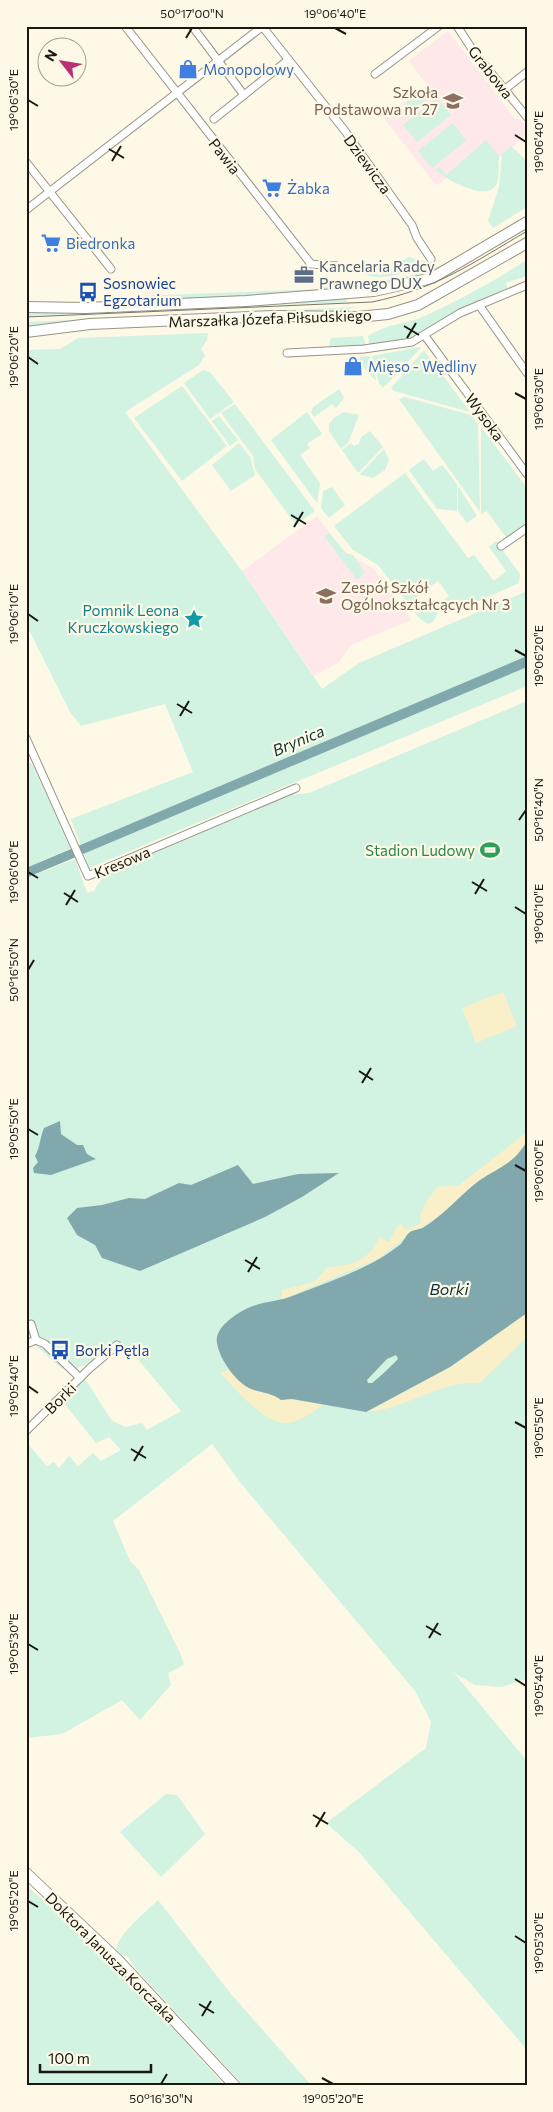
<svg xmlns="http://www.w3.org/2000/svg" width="553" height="2112" viewBox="0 0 553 2112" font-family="Commissioner,sans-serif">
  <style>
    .education { fill: #fee8ea }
    .green { fill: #d2f2e2 }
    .sand { fill: #f9efc9 }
    .water { fill: #81a9ad; fill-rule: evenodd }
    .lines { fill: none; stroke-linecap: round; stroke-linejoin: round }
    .street-casing { stroke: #999484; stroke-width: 9 }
    .secondary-casing { stroke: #999484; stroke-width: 12 }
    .street { stroke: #fff; stroke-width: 7 }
    .secondary { stroke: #fff; stroke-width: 10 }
    .tram { stroke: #7a776b; stroke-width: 1 }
    .ticks { fill: none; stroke: #1a1811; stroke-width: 2 }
    .labels { text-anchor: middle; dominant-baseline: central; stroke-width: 4.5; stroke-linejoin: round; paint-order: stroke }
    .shop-label { font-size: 15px; fill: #366cbe; stroke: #fdf9e6; text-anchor: start }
    .street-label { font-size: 15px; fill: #1a1811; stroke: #fdf9e6 }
    .education-label { font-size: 15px; fill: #785e54; stroke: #fdf9e6; text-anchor: end }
    .service-label { font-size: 15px; fill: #4e5e75; stroke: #fdf9e6; text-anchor: start }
    .transit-label { font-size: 15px; fill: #164399; stroke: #fdf9e6; text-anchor: start }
    .culture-label { font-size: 15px; fill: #0d838f; stroke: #fdf9e6; text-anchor: end }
    .leisure-label { font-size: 15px; fill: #27864d; stroke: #fdf9e6; text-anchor: end }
    .water-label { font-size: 16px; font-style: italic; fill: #0d3539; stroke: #fdf9e6 }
    .neatline { fill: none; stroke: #1a1811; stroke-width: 2 }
    .ticks-label { font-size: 12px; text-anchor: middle; fill: #1a1811 }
  </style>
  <rect width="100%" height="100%" fill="#fdf9e6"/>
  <g class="education">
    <path d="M448,31L515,119L518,118L527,128V135L499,158L488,146L438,185L435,184L383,117L427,85L409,61Z"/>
    <path d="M317,516L346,554L373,568L411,620L351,645L339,662L314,676L242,571Z"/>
  </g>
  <g class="green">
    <path d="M426,86L433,94L411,113L404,105Z"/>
    <path d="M437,98L451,115L417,142L403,125Z"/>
    <path d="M453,123L466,141L432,168L418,151Z"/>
    <path d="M486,140L499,156C498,164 500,177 496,185C486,203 445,178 435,170L439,167L446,175Z"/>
    <path d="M511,146L527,161V207L493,228L488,221L499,187L502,154Z"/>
    <path d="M408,257L425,261L428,265C410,272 378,284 362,272L361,264L366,261L376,274L382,275Z"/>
    <path d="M527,260V276L506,283L508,289L458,311L419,336L370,347L368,336C383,325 405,324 422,317C459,301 493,281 527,260Z"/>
    <path d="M447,263L449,265C411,285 364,287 322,291C262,297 199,303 139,299V296L320,289C339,281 359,284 379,281C402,278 426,273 447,263Z"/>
    <path d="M347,297V302L26,316V311L92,312L283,304Z"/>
    <path d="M359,307L349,309V312L359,313L26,328L30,326L29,323L26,322Z"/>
    <path d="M208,333L207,340L201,349L205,355L199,365L125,412L242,571L322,689L359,663L527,591V686L89,868L71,819L193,772L165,704L81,726L70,712L26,624V350L60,349L78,338Z"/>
    <path d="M363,336L366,346L328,349L331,338Z"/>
    <path d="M419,347L421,348L383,388L379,383L372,356Z"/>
    <path d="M424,350L470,412L394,391L391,388Z"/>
    <path d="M370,356L376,379L375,380L358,360L360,357Z"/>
    <path d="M203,370L210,372L234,402L210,419L184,383Z"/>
    <path d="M182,386L227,446L182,481L134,418Z"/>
    <path d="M339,389L344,398L336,408L332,404L314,417L311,412L313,407Z"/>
    <path d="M405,397L471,415L478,424L480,512L399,399Z"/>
    <path d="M235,404L315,511L296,525L255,469L253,456L221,413Z"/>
    <path d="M307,412L322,434L307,444L310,448L300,455L320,483L317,503L271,440Z"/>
    <path d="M344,412L359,415L348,443L341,449L329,431V424L334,418Z"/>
    <path d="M219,416L238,440L230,446L212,421Z"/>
    <path d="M481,427L527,488V524L507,539L487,511L481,514Z"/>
    <path d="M370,431L383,447L358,473L342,450L351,443L354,446L359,444L361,437Z"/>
    <path d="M239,443L250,457L255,475L231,491L212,465Z"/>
    <path d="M384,449L389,460L385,470L373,478L361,475L360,474Z"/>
    <path d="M424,459L433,471L442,465L457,484V511L437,509L409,470Z"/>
    <path d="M405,473L468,558L474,555L494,581L506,571L489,547L496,541L520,574L519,583L468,606L450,611L442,601L449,596L438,581L415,598L425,613L435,606L438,612L433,622L428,624L420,619L378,565L353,550L334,526Z"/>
    <path d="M458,486L477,516L467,523L458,511Z"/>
    <path d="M332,487L345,505L329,518L321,508L323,491Z"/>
    <path d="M329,533L346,553L353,555L365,573L357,580L324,536Z"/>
    <path d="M527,701V1679L502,1687L475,1685L442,1666L455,1674L527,1761V2050L359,1852L326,1823L426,1748L431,1722L415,1691L243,1486L212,1444L113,1521L130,1561L139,1570L181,1655L184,1665L168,1673L171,1685L140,1720L122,1700L62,1734L26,1738V1442L47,1466L54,1462L59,1468L69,1456L78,1466L93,1453L101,1461L121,1450L109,1437L96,1443L63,1402L85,1379L112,1421L126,1427L142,1423L147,1430L181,1411L127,1346L95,1359L74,1370L61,1368L26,1337V878L75,859L87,893L94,891C110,860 127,874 149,855L291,795L309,793Z"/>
    <path d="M26,759L32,764L71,848L26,868Z"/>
    <path d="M166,1794L177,1795L205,1834L161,1877L120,1832Z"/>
    <path d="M26,1885L115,1965L225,2086H26Z"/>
    <path d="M158,1900L231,1994L312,2086H244L136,1969L127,1956L122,1955L116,1949C118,1934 147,1911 158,1900Z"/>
  </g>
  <g class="sand">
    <path d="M503,992L517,1026L476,1043L462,1008Z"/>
    <path d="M527,1132C527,1140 525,1147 520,1153C509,1165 496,1170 482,1179C474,1184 469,1190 462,1197C451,1209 435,1218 422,1228L417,1229L378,1259L281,1300L282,1290L314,1282L328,1267C349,1267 372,1259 379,1237L389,1242L398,1225L401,1224L406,1230L421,1223C417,1209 429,1200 437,1187L459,1185Z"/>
    <path d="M527,1313V1337L480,1383C440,1380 405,1410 367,1412L450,1367Z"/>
    <path d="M231,1369C250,1397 261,1384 281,1400L292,1399L324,1405C315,1410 306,1417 296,1421C270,1433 237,1390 220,1373Z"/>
  </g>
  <g class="water">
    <path d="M527,656V667L26,878V868Z"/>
    <path d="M60,1121L61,1134L77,1145H83L87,1154L96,1159L51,1175L34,1173L33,1168L38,1162L35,1156C40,1148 40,1137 44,1128Z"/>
    <path d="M527,1141V1313L450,1367L366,1412L292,1399L281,1400C271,1392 259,1393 249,1388C235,1381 219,1358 217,1343C214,1329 234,1315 244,1310C260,1301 279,1302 295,1295C323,1284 353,1274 379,1259C386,1255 394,1249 401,1244C404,1240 406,1235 410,1232C415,1229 420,1230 424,1227C442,1216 455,1201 470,1188C492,1168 511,1169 527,1141ZM396,1355L398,1359C390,1367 381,1376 372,1383H368L367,1380L387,1359Z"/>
    <path d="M238,1165L253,1184L298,1174L339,1173L302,1197L265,1217L140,1271L102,1258L95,1245L77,1235L67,1218L77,1208L102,1205L129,1198L145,1199L179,1183L191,1185Z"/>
  </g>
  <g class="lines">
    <defs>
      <g id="street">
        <path d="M125,26L311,264L337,266"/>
        <path d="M192,26L244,95"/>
        <path d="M262,26L345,131L412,225L417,238L431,259"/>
        <path d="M457,26L474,52L527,117"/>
        <path d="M375,74L439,26"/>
        <path d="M504,90L527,72"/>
        <path d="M214,119L288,60"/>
        <path d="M26,162L111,269"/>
        <path d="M26,210L263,26"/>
        <path d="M479,305L527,373"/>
        <path d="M425,336L527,474"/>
        <path d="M287,353L364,349L412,342L460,313L527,285"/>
        <path d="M501,546L527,528"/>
        <path d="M26,738L88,876L296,788"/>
        <path d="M31,1324L36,1340L45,1344L80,1378"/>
        <path d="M26,1344L36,1340"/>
        <path d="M26,1431L90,1368L117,1345"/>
      </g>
      <g id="secondary">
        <path d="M26,307L86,308L246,301L374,291L432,278L527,222"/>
        <path d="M26,332L90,324L274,316L358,317L388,314L418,305L527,243"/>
        <path d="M26,1873L118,1960L235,2086"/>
      </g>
    </defs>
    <use href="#street" class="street-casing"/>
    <use href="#secondary" class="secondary-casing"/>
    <use href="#street" class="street"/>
    <use href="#secondary" class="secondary"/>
    <path class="tram" d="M26,317L372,302C436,289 473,263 527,231"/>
  </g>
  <path class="ticks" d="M335,28L346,34M186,38L192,28M28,100L38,106M515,135L526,142M109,149L124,158M112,161L121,146M404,326L419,335M407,338L416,323M28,357L38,364M515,393L526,399M291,515L306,524M294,527L303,512M28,614L38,621M515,650L526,656M177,704L192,713M180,716L189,701M519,820L526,810M28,872L38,878M472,882L487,891M64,893L78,902M475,894L484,879M66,905L75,890M515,907L526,914M28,970L34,960M359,1071L373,1080M362,1083L371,1068M28,1129L38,1135M515,1165L526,1171M245,1260L260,1269M248,1272L257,1257M28,1386L38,1393M515,1422L526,1428M131,1449L146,1458M134,1461L143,1446M426,1626L441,1635M429,1638L438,1623M28,1644L38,1650M515,1679L526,1686M313,1815L328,1824M316,1827L325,1812M28,1901L38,1907M515,1936L526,1943M199,2004L214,2013M202,2016L211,2001M322,2078L333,2084M161,2084L167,2074"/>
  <defs>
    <symbol id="shop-bare" viewBox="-9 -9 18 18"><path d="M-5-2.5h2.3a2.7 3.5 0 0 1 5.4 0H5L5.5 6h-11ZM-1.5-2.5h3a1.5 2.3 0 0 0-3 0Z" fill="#3f7fe0" stroke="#fdf9e6" stroke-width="2.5" paint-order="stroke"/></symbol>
    <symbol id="school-bare" viewBox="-9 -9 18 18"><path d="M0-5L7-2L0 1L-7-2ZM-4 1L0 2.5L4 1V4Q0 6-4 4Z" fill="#8d6e63" stroke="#fdf9e6" stroke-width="2.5" paint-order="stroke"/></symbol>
    <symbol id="supermarket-bare" viewBox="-9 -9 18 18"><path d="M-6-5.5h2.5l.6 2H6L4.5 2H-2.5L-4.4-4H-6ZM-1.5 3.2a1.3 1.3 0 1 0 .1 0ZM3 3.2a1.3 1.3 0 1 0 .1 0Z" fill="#3f7fe0" stroke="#fdf9e6" stroke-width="2.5" paint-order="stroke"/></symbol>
    <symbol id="office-bare" viewBox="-9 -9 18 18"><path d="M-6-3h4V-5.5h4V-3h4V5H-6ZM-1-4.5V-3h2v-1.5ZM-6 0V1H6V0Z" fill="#5c6f8a" stroke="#fdf9e6" stroke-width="2.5" paint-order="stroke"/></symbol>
    <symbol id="bus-bare" viewBox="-9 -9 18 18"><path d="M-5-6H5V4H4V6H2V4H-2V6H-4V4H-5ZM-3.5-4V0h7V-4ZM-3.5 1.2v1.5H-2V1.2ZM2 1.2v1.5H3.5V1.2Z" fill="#1a4fb4" stroke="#fdf9e6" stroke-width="2.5" paint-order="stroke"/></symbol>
    <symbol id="sight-bare" viewBox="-9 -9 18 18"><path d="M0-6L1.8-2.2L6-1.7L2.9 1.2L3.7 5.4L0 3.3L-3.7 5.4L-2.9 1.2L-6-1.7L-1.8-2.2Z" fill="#0f9aa8" stroke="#fdf9e6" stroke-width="2.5" paint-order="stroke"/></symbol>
    <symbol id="stadium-bare" viewBox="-9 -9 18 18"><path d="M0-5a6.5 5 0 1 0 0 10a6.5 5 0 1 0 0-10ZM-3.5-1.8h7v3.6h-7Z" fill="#2e9e5b" stroke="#fdf9e6" stroke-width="2.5" paint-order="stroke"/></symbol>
  </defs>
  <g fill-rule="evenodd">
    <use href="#shop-bare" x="174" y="55" width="28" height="28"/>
    <use href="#school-bare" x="439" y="87" width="28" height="28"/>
    <use href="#supermarket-bare" x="258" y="174" width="28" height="28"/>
    <use href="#supermarket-bare" x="37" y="229" width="28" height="28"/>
    <use href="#office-bare" x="290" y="261" width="28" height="28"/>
    <use href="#bus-bare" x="74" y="278" width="28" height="28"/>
    <use href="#shop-bare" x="339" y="352" width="28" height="28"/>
    <use href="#school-bare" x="312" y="582" width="28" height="28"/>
    <use href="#sight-bare" x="180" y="605" width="28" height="28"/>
    <use href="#stadium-bare" x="476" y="836" width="28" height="28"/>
    <use href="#bus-bare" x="46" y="1336" width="28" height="28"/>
  </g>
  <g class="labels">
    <g class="shop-label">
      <text x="203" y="69">Monopolowy</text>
      <text x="287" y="188">Żabka</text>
      <text x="66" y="243">Biedronka</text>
      <text x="368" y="366">Mięso - Wędliny</text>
    </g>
    <g class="street-label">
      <text transform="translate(491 72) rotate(52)">Grabowa</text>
      <text transform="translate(225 156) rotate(52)">Pawia</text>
      <text transform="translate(368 164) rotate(54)">Dziewicza</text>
      <text transform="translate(270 318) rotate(-2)">Marszałka Józefa Piłsudskiego</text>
      <text transform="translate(485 417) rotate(54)">Wysoka</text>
      <text transform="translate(122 862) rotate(-23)">Kresowa</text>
      <text transform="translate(60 1398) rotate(-45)">Borki</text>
      <text transform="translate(111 1957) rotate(45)">Doktora Janusza Korczaka</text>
    </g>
    <g class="education-label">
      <text x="438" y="92">Szkoła<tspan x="438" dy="17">Podstawowa nr 27</tspan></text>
      <text x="341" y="587" text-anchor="start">Zespół Szkół<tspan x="341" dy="17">Ogólnokształcących Nr 3</tspan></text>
    </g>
    <g class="service-label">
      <text x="319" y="266">Kancelaria Radcy<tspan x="319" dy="17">Prawnego DUX</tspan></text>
    </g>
    <g class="transit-label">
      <text x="103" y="283">Sosnowiec<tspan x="103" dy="17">Egzotarium</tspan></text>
      <text x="75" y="1350">Borki Pętla</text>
    </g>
    <g class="culture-label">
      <text x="179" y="610">Pomnik Leona<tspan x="179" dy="17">Kruczkowskiego</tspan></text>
    </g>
    <g class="leisure-label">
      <text x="475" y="850">Stadion Ludowy</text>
    </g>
    <g class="water-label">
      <text transform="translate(298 740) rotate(-23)">Brynica</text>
      <text x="449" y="1288">Borki</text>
    </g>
  </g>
  <rect width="553" height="2112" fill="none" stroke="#fdf9e6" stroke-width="55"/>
  <g transform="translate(62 62) rotate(301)"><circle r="24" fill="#fdf9e6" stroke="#a29f91"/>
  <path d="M0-4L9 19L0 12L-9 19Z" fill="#b83173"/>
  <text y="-8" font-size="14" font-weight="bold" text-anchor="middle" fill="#1a1811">N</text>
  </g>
  <path d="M40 2064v8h111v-8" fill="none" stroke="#1a1811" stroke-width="2.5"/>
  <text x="48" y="2064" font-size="15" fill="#1a1811" stroke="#fdf9e6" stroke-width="4" paint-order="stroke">100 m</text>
  <rect x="28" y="28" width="498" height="2056" class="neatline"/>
  <g class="ticks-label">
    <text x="192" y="18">50°17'00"N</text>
    <text x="335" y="18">19°06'40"E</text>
    <text transform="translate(14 100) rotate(-90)" y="4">19°06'30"E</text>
    <text transform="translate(539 142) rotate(-90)" y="4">19°06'40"E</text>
    <text transform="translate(14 357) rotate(-90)" y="4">19°06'20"E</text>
    <text transform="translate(539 399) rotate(-90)" y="4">19°06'30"E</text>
    <text transform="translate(14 614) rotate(-90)" y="4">19°06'10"E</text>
    <text transform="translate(539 656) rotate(-90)" y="4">19°06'20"E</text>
    <text transform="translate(539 810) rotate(-90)" y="4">50°16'40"N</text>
    <text transform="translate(14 872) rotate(-90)" y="4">19°06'00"E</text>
    <text transform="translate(539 914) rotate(-90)" y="4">19°06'10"E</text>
    <text transform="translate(14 970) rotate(-90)" y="4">50°16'50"N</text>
    <text transform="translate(14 1129) rotate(-90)" y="4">19°05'50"E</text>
    <text transform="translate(539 1171) rotate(-90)" y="4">19°06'00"E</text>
    <text transform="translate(14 1386) rotate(-90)" y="4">19°05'40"E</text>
    <text transform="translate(539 1428) rotate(-90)" y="4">19°05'50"E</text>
    <text transform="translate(14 1644) rotate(-90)" y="4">19°05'30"E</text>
    <text transform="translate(539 1686) rotate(-90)" y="4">19°05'40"E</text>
    <text transform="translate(14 1901) rotate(-90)" y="4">19°05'20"E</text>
    <text transform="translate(539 1943) rotate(-90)" y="4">19°05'30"E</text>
    <text x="161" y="2103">50°16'30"N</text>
    <text x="333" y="2103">19°05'20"E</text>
  </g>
</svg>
